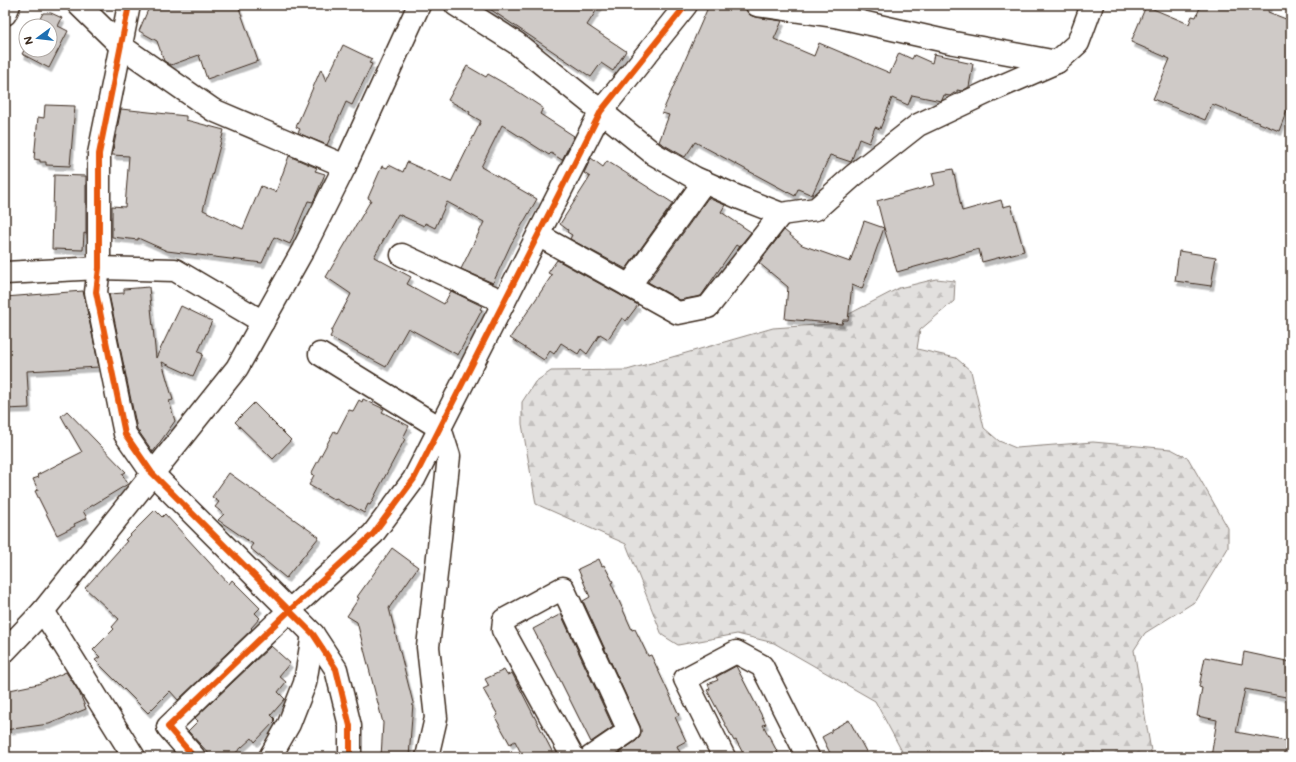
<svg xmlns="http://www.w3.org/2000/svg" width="1296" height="762" viewBox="0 0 1296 762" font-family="Mali,sans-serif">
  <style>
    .forest { fill: url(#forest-firs); stroke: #8e857e }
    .building { fill: #cfcac7; stroke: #3b2a1e; filter: url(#shadow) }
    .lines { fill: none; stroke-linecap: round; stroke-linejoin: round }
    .street-casing { stroke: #3b2a1e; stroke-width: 25 }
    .secondary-casing { stroke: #3b2a1e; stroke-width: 25 }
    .street { stroke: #fff; stroke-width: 22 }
    .secondary { stroke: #fff; stroke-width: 22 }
    .cycleway-casing { stroke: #fff; stroke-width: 8 }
    .cycleway { stroke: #e8590c; stroke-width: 6 }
  </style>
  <defs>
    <pattern id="forest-firs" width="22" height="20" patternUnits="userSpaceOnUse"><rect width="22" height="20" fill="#e2e0de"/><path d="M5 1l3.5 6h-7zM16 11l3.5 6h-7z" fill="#c3c0be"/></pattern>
    <filter id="shadow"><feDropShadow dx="2.5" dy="4.5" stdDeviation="0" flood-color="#0004"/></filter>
  </defs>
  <rect width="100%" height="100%" fill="#fff"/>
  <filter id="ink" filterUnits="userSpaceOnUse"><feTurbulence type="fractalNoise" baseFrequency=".025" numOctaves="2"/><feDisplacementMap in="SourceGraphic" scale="8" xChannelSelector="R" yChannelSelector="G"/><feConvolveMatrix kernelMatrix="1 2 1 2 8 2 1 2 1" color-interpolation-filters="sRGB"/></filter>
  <g filter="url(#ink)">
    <path class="forest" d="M936,279L955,281L954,301L920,330L917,349L956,358L971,371L984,428L999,441L1016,448L1093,442L1171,449L1188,458L1228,528V548L1196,601L1145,633L1134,650L1152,757H905L875,701L774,643L737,634L678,645L662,635L626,544L536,504L522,424V402L535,382L551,371L627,370L773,328L830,324L899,288Z"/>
    <g class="building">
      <path d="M150,5H238L258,61L207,79L199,55L171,65L164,61L157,41L139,31Z"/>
      <path d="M484,5H600L587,25L626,51L613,71L601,63L591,77Z"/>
      <path d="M709,5H745L746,10L750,15L755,17L782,21L774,39L814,56L819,43L890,73L899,53L912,59L914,55L932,63L934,54L959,59V61L973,64L969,87L962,91L957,90V93H954L950,96L944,95L942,100L941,101L912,95L908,105L892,98L880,129L875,127L869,143L859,139L851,162L830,155L812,195L798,189L795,196L695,142L685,157L659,142L669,115L662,113Z"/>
      <path d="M1201,5H1270L1268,12L1291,21V100L1279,131L1212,104L1205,120L1153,99L1170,59L1131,42L1146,6L1189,24L1192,16L1196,17Z"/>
      <path d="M43,13H51L62,18L58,26L68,31L49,68L22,54L26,47V50H50V26H36Z"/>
      <path d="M343,45L372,59L369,63L372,64L352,105L346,102L327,145L298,133L300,129L296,127L321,69L326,81Z"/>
      <path d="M467,66L486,77L488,74L514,89L543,108L540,114L574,136L562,160L551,153L549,155L502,125L481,167L537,199L511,244L493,283L461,269L484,222L447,202L435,228L425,223L424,226L398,214L374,257L411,277L407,284L444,304L451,291L482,306L480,309L482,310L458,355L408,328L386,367L330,337L332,333L331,332L351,294L326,277L371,200L368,198L382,166L387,168L389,165L403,172L407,162L451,182L481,121L469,114L470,112L448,100Z"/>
      <path d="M45,105L75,106L70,166L46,165V162H40V160L34,159L38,117L44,118Z"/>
      <path d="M121,109L186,116V120L224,130L203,210L243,229L261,186L276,192L289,156L317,168L315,171L325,174L313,202L308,201L290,244L274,237L262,263L167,251L138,238V240L112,237V206L125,207L129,156L112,155Z"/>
      <path d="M591,158L603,167L607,161L673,203L626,269L570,239L572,235L567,232L568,230L560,224L590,177L584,173Z"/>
      <path d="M953,169L962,211L1001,200L1003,207L1011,205L1024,251L982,262L979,249L897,272L884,228L862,289L852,285L848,320H843L842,324L785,319L788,287L759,263L784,230L802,245L850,262L864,221L884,228L877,201L935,185L932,173Z"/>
      <path d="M54,175L86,176V234L84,233L83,250L52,249Z"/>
      <path d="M708,198L725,205L721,212L751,232L739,247L736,245L701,296L680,300L648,282Z"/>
      <path d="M1179,251L1216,257L1211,286L1175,281Z"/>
      <path d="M557,260L638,305L626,321L622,318L608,339L600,334L587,354L581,349L578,354L561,343L554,354L550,351L544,360L510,338L552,275L548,273Z"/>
      <path d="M149,287L156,358L181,306L212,321L198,352L203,354L193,376L162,362L173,400L169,401L175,421L153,452L137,429L109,294L124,293V289Z"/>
      <path d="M83,291L99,367L27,371L29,408L5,409V297Z"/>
      <path d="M363,399L384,409L382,412L409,426L403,438L405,439L382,482L370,505L368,504L364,513L350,505L349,506L336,499L335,500L309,485L314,475L311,474L334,431L337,433L349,410L353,411L359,400L362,402Z"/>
      <path d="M254,403L291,440L273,459L235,422Z"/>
      <path d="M67,411L126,472L122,474L128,484L83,511L87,518L74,524L75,526L57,535L35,491L38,490L33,479L39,477L37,475L82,452L61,416Z"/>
      <path d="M229,473L319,537L286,578L250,548L253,544L218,520L224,514L215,507L219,502L212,497Z"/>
      <path d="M155,510L162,517L165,514L229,584L232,580L260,608L255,613L260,618L251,628L252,629L178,700L170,691L148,713L95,660L100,657L93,650L114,629L112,627L119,619L85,588L127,541L125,540Z"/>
      <path d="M392,548L418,567L389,608L413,703L409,757H381L383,723L357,622L347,616L359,598L357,597Z"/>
      <path d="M599,559L602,566L604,565L613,582L611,583L632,630L635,629L648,656L651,655L679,715L675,717L686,741L677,746L682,757H613L636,741L640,737L641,731L640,726L583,601L590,597L578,569Z"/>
      <path d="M561,614L613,727L591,742L558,676L533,629Z"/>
      <path d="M271,646L290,663L279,676L286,682L278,692L285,699L271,715L275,719L274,720L275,721L255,742L252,738L231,757H212L188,731L198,721L195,718Z"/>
      <path d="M1244,652L1291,662V698L1245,689L1236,732L1291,742V757H1211L1217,720L1197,716L1202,688L1199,687L1205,657L1242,664Z"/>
      <path d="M736,666L766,724L763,725L780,757H745L736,740L734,741L707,690L710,689L708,684L718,680L716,677Z"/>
      <path d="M504,670L507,675L512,673L555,757H523L515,741L510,744L495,717L498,715L483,689L489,686L485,679Z"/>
      <path d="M66,672L79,692L86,709L49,724L5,730V691L38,684Z"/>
      <path d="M849,720L869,757H832L822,737L831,732V730Z"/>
    </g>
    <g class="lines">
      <defs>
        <g id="street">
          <path d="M79,5L121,46L213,110L345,166"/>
          <path d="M129,5L99,154V268L96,292L125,434L152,473L313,634L336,669L350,726V757"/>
          <path d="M456,5L516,43L654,154L695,178L740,198L781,214L816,209L853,176L918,125L988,92L1057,62L1078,43L1092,5"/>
          <path d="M757,5L835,16L954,43L1057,62"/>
          <path d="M538,235L678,313L708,307L781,214"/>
          <path d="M402,255L504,302"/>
          <path d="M5,273L99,268L175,270L263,322"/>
          <path d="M629,286L704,182"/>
          <path d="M320,354L440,428L449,456L428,647L436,718L427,757"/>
          <path d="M43,611L134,757"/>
          <path d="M5,651L43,611L237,368L303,250L345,166L419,5"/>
          <path d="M194,757L168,727L290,610L373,534L414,479L601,111L686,5"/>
          <path d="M270,757L289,724L305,683L313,634"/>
          <path d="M573,757L503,630L504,620L563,588L629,731L591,757"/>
          <path d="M724,757L685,679L736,652L762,666L808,757"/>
        </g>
        <path id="secondary" d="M5,14L9,5"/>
      </defs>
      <use href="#street" class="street-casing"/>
      <use href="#secondary" class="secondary-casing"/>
      <use href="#street" class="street"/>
      <use href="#secondary" class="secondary"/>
      <defs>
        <g id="cycleway">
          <path d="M129,5L99,154V268L96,292L125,434L152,473L313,634L336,669L350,726V757"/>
          <path d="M194,757L168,727L290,610L373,534L414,479L601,111L686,5"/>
        </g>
      </defs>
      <use href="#cycleway" class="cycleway-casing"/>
      <use href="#cycleway" class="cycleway"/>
    </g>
  </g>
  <rect width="1296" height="762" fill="none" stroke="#fff" stroke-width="20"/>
  <rect x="10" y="10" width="1276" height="742" fill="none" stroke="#3b2a1e" stroke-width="1.5" filter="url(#ink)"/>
  <g transform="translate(38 38) rotate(255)"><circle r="19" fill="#ffffff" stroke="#b1aaa5"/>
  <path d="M0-3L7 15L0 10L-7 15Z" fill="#1f6fb2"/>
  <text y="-6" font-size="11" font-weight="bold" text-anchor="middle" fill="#3b2a1e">N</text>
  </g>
</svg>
